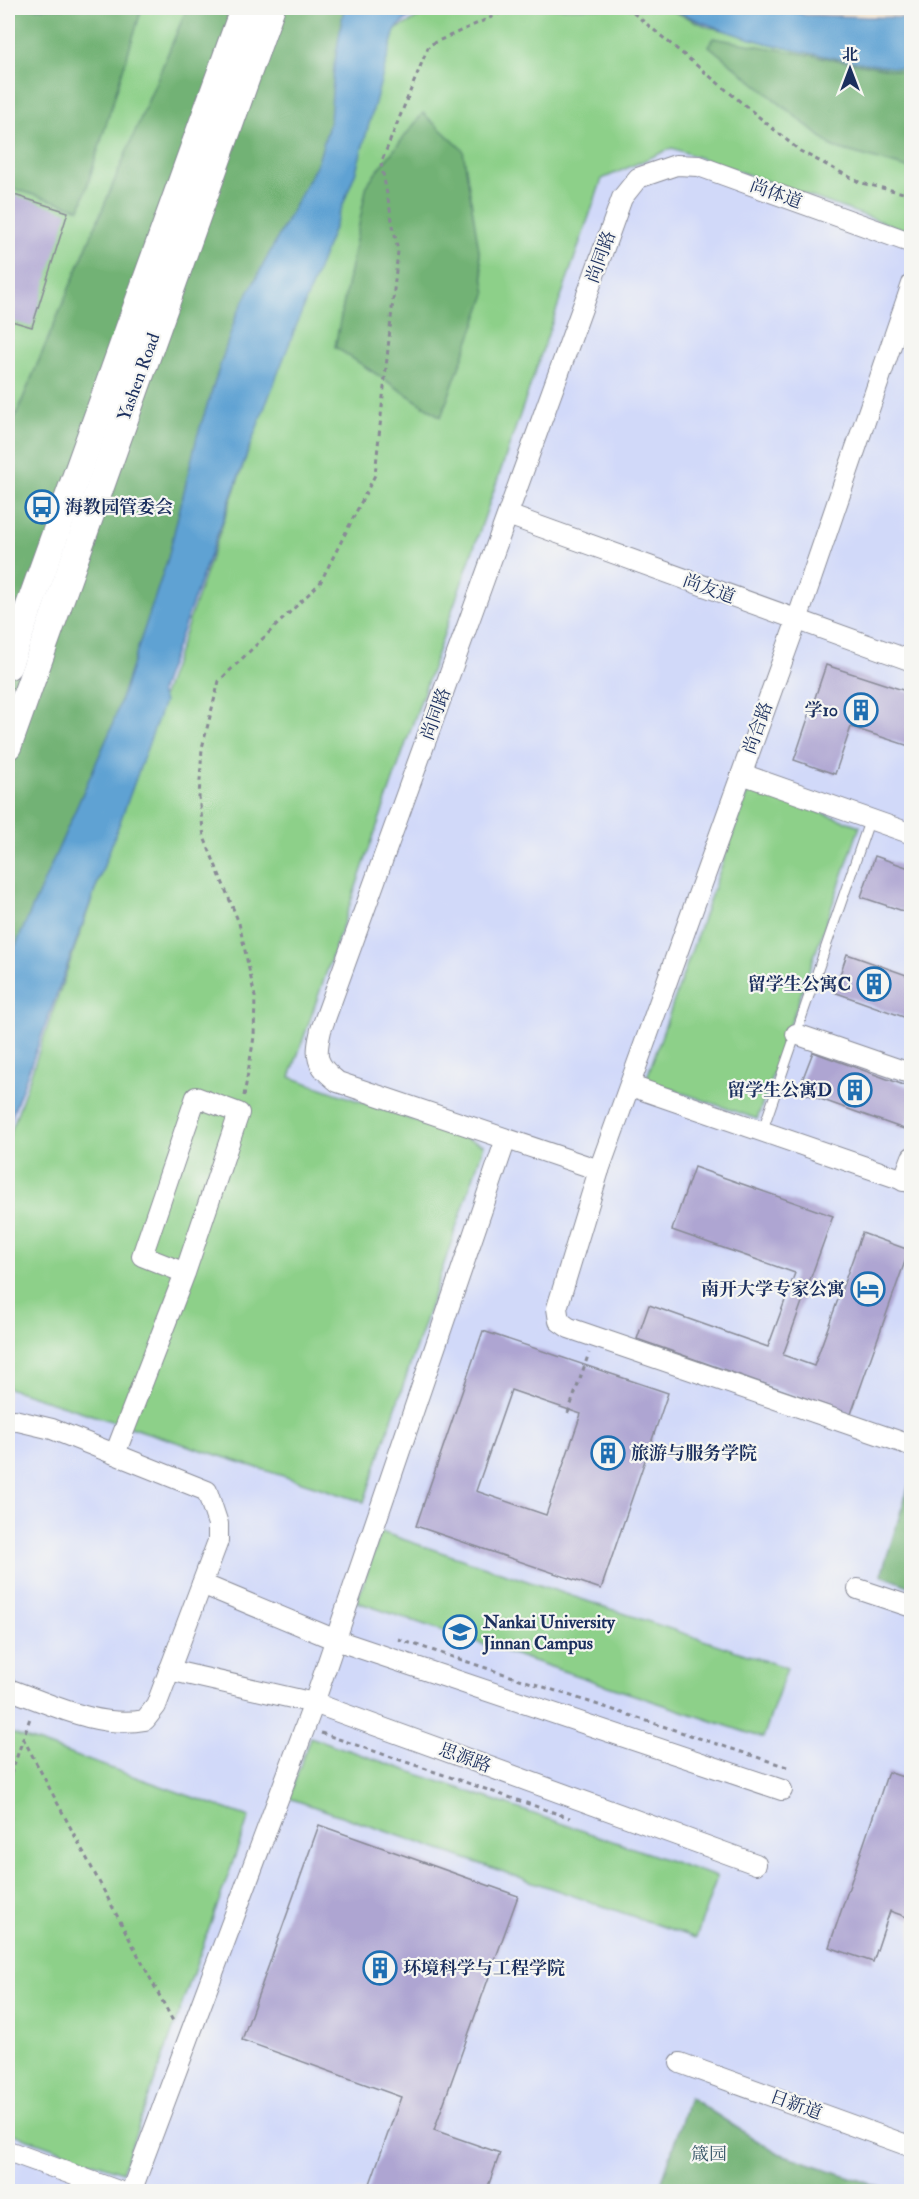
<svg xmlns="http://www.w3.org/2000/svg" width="919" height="2199" viewBox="0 0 919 2199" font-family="'IM FELL Double Pica','Noto Serif SC',serif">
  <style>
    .built { fill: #d1d9f9 }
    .green { fill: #8dd089; stroke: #548074; stroke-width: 1.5 }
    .forest { fill: #72b275; stroke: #46706a; stroke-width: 1.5 }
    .water { fill: #5fa2d3; stroke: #3d6898; stroke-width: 1.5 }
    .building { fill: #aea5d2; fill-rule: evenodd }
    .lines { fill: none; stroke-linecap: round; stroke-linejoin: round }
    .service-casing { stroke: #888a96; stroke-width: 11 }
    .minor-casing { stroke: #888a96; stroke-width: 22 }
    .secondary-casing { stroke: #888a96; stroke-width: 29 }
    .path { stroke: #888a96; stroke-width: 3; stroke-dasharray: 4.5 4.5; stroke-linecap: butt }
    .service { stroke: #fff; stroke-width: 9 }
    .minor { stroke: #fff; stroke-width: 20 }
    .secondary { stroke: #fff; stroke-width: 27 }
    .labels { text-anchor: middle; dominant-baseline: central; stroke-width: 4.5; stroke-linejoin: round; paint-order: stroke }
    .street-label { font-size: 18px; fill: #1b2f5e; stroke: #f6f6f2 }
    .poi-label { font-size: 18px; font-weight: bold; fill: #1b2f5e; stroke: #f6f6f2; text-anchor: start }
    .park-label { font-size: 18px; fill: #385769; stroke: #f6f6f2 }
  </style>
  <rect width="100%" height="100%" fill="#f6f6f2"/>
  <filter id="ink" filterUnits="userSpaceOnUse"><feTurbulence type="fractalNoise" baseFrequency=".0167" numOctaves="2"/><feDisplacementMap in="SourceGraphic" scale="12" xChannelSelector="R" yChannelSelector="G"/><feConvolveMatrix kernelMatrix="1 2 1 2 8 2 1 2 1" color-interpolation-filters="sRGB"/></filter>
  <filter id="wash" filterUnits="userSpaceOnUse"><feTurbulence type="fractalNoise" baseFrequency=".008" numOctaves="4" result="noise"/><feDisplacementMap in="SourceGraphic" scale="24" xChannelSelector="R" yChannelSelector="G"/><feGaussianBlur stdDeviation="1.35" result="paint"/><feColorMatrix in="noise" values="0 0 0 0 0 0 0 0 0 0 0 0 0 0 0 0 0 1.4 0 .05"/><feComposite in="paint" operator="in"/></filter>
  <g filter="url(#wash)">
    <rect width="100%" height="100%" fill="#f4e5cf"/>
    <path class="built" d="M391,8H766L911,52V2191L8,2192V1073Z"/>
    <g class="green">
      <path d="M8,8H218L8,578Z"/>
      <path d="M436,8H666L708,27L911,68V232L672,148L602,179L290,1077L484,1145L364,1502L8,1388V1140L395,30Z"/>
      <path d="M749,788L860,826L757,1119L646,1080Z"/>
      <path d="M381,1532L787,1668L763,1738L357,1602Z"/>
      <path d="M8,1732L249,1817L122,2172L8,2132Z"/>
      <path d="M310,1737L717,1877L696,1938L289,1798Z"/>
    </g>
    <g class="forest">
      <path d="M8,8H142L80,209L8,187Z"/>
      <path d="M187,8H380L8,1052V434Z"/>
      <path d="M713,38L911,73V169L833,147L709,46Z"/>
      <path d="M423,113L463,150L486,294L441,417L335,347L367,184Z"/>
      <path d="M911,1479V1587L881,1575Z"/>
      <path d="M689,2097L775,2152L893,2191H659Z"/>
    </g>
    <g class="water">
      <path d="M344,8H418L395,30L356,171L249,448L160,692L164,702L8,1127V963L111,729L168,558L197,437L236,316L318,162L330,121L334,67Z"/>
      <path d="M670,8H782L805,15L911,18V70C829,58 745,45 670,8Z"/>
    </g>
    <g id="blocks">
      <g class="building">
        <path d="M8,193L68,212L32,327L8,320Z"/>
        <path d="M826,665L912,693V747L851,727L835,774L794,760Z"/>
        <path d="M875,856L912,869V914L861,897Z"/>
        <path d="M847,954L912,977V1020L834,992Z"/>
        <path d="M813,1052L912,1088V1109L904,1129L798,1091Z"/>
        <path d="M694,1167L833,1216L783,1355L814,1366L862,1233L909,1250L851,1414L637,1339L649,1305L768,1347L795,1273L672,1230Z"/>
        <path d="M483,1331L668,1393L601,1589L416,1526ZM511,1390L581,1414L546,1515L476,1491Z"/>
        <path d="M888,1772L912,1780V1832L907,1846L912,1847V1919L890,1911L873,1962L829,1947Z"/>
        <path d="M319,1825L518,1896L434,2130L500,2153L486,2192H367L401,2097L242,2040Z"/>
      </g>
    </g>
  </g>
  <g filter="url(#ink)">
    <use href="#blocks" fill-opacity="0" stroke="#888a96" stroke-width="1.5"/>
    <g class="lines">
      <defs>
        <path id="service" d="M762,1132L870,819"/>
        <g id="minor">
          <path d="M508,515L912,661"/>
          <path d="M742,774L912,834"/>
          <path d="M796,1034L912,1074"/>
          <path d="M631,1086L912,1183"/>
          <path d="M599,1170L338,1082C315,1064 315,1057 321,1030L622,198L638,178L676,165L699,166L912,243"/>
          <path d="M903,1181L912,1157"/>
          <path d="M8,1422L14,1420L52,1429L207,1491L218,1524V1541L156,1706L145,1720C98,1729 51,1704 8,1689"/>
          <path d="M907,1444L569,1328L559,1321L557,1308L599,1170L797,620L912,284"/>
          <path d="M115,1454L185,1273L239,1113L196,1097L142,1256L185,1273"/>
          <path d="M202,1584L336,1640L782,1790"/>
          <path d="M858,1589L912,1607"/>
          <path d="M169,1670L314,1703L756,1864"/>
          <path d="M680,2063L912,2147"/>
          <path d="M8,2151L121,2192"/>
          <path d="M131,2192L314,1703L506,1139"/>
        </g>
        <g id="secondary">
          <path d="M8,666L244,8"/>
          <path d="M8,746L271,8"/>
        </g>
      </defs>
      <use href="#service" class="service-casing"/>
      <use href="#minor" class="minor-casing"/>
      <use href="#secondary" class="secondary-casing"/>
      <g class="path">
        <path d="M607,8L631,11L800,151L861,183L912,195"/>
        <path d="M244,1096L254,1037L255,997L239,923L204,837L199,797L202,748L219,681L320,583L375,475L398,251L381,163L429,45L512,8"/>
        <path d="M568,1413L589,1353"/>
        <path d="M398,1639L790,1768"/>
        <path d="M321,1733L570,1818"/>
        <path d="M23,1738L174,2023"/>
        <path d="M8,1783L30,1718"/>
      </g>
      <use href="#service" class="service"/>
      <use href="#minor" class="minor"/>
      <use href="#secondary" class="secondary"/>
    </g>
  </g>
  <defs>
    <symbol id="bus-ring" viewBox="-11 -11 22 22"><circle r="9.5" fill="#f6f6f2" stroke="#1f6fb2" stroke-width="1.5"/><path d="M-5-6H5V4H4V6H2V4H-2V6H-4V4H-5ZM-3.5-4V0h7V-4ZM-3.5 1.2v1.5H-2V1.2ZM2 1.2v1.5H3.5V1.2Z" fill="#1f6fb2"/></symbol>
    <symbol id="building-ring" viewBox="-11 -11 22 22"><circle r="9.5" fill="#f6f6f2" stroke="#1f6fb2" stroke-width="1.5"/><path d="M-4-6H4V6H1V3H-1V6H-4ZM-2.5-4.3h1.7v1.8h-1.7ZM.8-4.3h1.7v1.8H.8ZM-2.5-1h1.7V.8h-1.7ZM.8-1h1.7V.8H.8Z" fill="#1f6fb2"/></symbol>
    <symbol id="hotel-ring" viewBox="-11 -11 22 22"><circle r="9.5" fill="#f6f6f2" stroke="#1f6fb2" stroke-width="1.5"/><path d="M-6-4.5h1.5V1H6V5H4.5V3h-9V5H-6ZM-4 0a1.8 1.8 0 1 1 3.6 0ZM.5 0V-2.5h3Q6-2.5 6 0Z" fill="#1f6fb2"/></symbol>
    <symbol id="university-ring" viewBox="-11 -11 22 22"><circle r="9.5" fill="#f6f6f2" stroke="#1f6fb2" stroke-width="1.5"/><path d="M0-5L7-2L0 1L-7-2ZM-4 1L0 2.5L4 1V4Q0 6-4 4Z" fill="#1f6fb2"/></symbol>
  </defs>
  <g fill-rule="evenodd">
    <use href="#bus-ring" x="23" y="488" width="38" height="38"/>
    <use href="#building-ring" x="842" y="691" width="38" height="38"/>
    <use href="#building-ring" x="855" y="965" width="38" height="38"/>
    <use href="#building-ring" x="836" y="1071" width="38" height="38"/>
    <use href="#hotel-ring" x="849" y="1270" width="38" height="38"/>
    <use href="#building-ring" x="589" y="1434" width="38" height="38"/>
    <use href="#university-ring" x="441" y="1613" width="38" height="38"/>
    <use href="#building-ring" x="361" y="1949" width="38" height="38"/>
  </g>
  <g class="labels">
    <g class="street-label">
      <text transform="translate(776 194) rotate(20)">尚体道</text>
      <text transform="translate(601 257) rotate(-70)">尚同路</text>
      <text transform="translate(139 377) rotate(-70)">Yashen Road</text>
      <text transform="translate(709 589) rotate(20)">尚友道</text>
      <text transform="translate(436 714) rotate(-70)">尚同路</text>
      <text transform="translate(758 728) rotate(-70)">尚合路</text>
      <text transform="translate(465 1758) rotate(20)">思源路</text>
      <text transform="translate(796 2105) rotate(20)">日新道</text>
    </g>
    <g class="poi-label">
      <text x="65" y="507">海教园管委会</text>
      <text x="838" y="710" text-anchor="end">学10</text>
      <text x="851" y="984" text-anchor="end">留学生公寓C</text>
      <text x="832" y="1090" text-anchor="end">留学生公寓D</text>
      <text x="845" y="1289" text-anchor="end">南开大学专家公寓</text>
      <text x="631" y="1453">旅游与服务学院</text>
      <text x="483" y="1622">Nankai University<tspan x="483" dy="21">Jinnan Campus</tspan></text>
      <text x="403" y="1968">环境科学与工程学院</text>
    </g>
    <g class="park-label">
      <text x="709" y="2154">箴园</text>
    </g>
  </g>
  <rect width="919" height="2199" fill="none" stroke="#f6f6f2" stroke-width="30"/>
  <g transform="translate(850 69)" stroke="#f6f6f2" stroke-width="4.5" paint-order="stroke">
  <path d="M0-4.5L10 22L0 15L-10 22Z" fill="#1b2f5e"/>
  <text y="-9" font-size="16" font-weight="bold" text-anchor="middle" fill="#1b2f5e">北</text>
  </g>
</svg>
